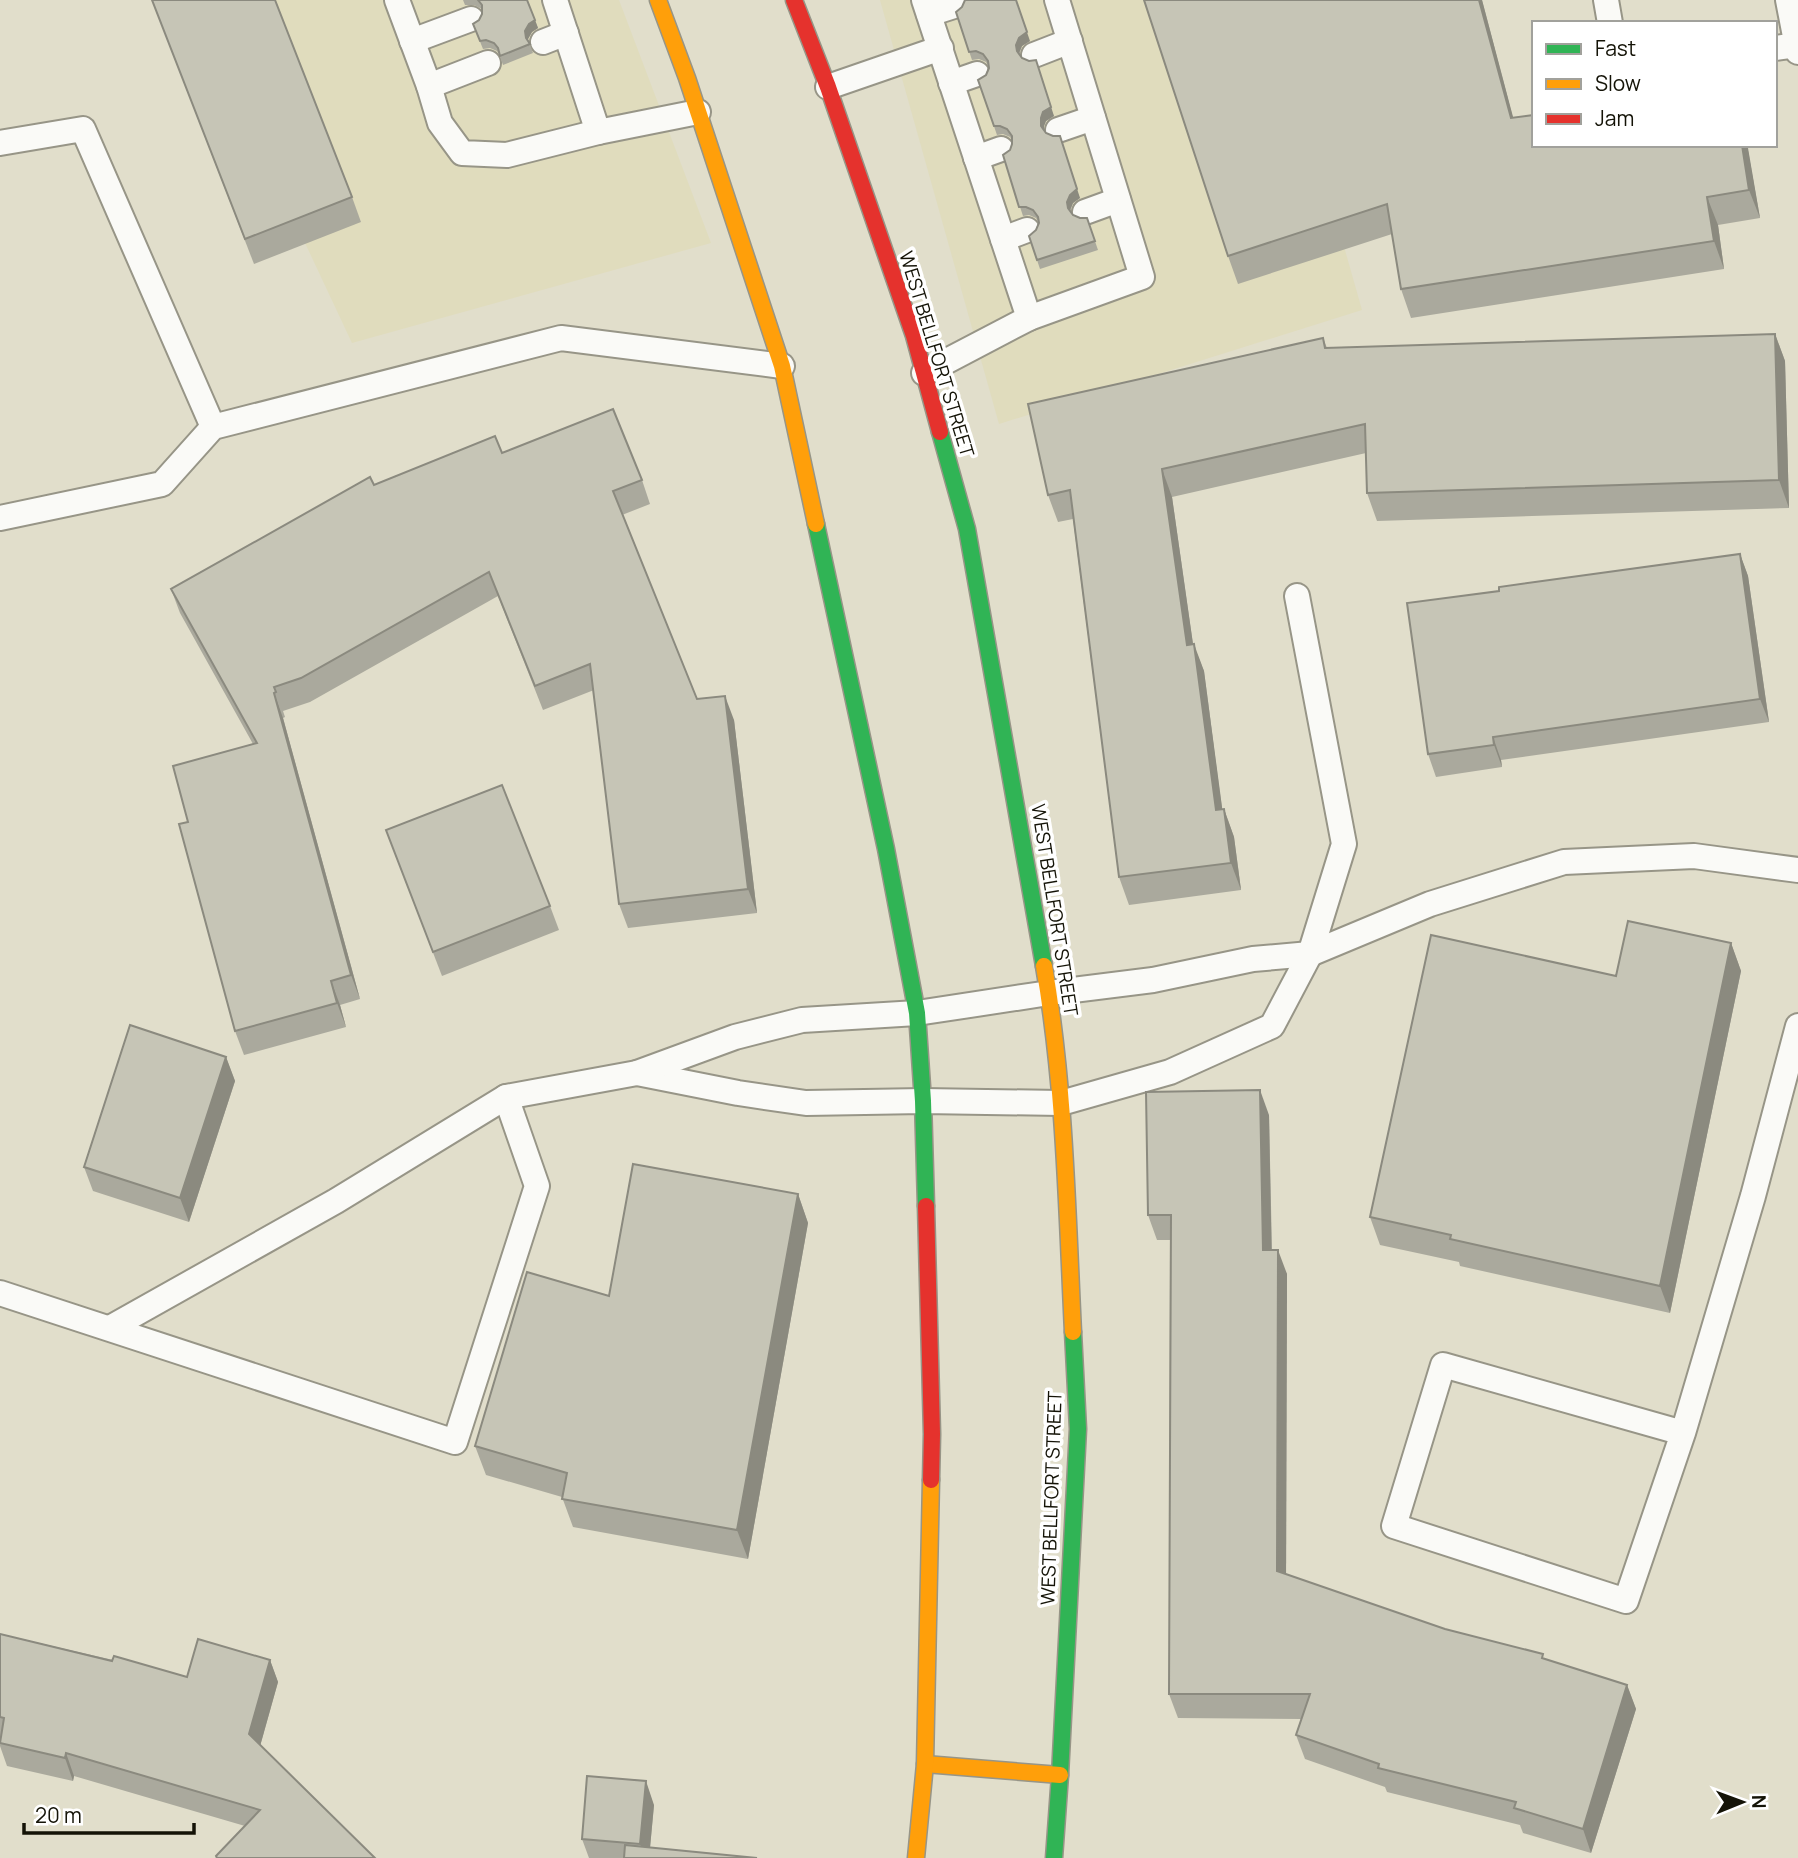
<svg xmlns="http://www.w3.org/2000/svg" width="1798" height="1858" viewBox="0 0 1798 1858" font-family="Manrope,sans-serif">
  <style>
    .built { fill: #e0dcbd }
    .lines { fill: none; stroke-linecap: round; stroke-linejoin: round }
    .lane-casing { stroke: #979587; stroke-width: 28 }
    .fast-casing { stroke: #979587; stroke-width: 19 }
    .slow-casing { stroke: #979587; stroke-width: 19 }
    .jam-casing { stroke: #979587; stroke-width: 19 }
    .lane { stroke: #fafaf7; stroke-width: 24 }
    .fast { stroke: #30b455; stroke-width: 16 }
    .slow { stroke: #ff9f0a; stroke-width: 16 }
    .jam { stroke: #e5322d; stroke-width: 16 }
    .wall { fill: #aaa99d }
    .shaded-wall { fill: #8b8a7f }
    .building { fill: #c6c5b6; stroke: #8b8a7f; stroke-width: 2 }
    .labels { text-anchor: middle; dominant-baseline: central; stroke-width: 7; stroke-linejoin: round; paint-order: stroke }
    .street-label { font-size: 19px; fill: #141307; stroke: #fff }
  </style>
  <rect width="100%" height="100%" fill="#e1decb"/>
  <g class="built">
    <path d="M191,0H619L711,243L352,343Z"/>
    <path d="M880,0H1274L1362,310L999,424Z"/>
  </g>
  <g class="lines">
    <defs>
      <g id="lane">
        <path d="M397,0L429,86L440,123L462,153L507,155L598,132"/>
        <path d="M555,0L598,132L698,112"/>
        <path d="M1606,0L1610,23"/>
        <path d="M1788,0L1798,52"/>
        <path d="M929,14L954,6"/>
        <path d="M412,41L471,19"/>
        <path d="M543,42L566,33"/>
        <path d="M1775,48L1797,45"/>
        <path d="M1034,55L1070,41"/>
        <path d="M951,83L977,74"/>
        <path d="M429,86L488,63"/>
        <path d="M828,87L941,48"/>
        <path d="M1058,130L1093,118"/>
        <path d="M0,143L83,129L213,427"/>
        <path d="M976,158L1001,149"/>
        <path d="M1085,212L1118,200"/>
        <path d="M1003,239L1027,230"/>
        <path d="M1029,318L1142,277L1057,0"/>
        <path d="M924,373L1029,318L924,0"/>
        <path d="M0,518L162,484L213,427L561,338L782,366"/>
        <path d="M637,1073L738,1093L806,1103L923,1101L1061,1103L1170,1072L1272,1026L1310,954L1344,844L1297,596"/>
        <path d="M0,1293L455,1442L537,1186L506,1097"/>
        <path d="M110,1328L336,1201L506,1097L637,1073L735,1037L802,1020L917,1013L1049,993L1153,980L1253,959L1310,954L1430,904L1564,862L1694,856L1798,870"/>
        <path d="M1683,1433L1443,1365L1394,1526L1626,1601L1683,1433L1753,1196L1798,1026"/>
      </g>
      <g id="fast">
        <path d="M940,432L967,529L1044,966"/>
        <path d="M816,524L886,849L917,1013L923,1101L926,1206"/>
        <path d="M1054,1858L1060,1775L1078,1429L1073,1332"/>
      </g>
      <g id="slow">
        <path d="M658,0L687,78L782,366L816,524"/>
        <path d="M1044,966C1065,1086 1067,1210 1073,1332"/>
        <path d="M925,1764L1060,1775"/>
        <path d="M916,1858L925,1764L931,1480"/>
      </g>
      <g id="jam">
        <path d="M794,0L828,87L914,336L940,432"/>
        <path d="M926,1206L932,1434L931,1480"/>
      </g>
    </defs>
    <use href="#lane" class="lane-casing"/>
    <use href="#fast" class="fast-casing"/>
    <use href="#slow" class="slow-casing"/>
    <use href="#jam" class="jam-casing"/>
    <use href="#lane" class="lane"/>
    <use href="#fast" class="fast"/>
    <use href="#slow" class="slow"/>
    <use href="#jam" class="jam"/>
  </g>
  <g class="wall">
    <path d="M152,0L352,197L361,222L254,264Z"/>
    <path d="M463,0H527L538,28L532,32L528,39L533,53L503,65L499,54L497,51L490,48L483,49L473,24L479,20L482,14V9L474,5H465Z"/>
    <path d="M1144,0H1482L1513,118L1534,145H1747L1760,218L1718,225L1724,269L1411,318L1401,289L1392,234L1238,284L1228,256Z"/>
    <path d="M962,7L1030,41L1022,46L1019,55L1054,116L1046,121L1044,126V130L1080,198L1073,203L1070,212L1073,215L1080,218H1087L1098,250L1040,269L1029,236L1036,230L1038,222L1036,218L1029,215L1023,216L1003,155L1010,150L1012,144V140L1010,137L1003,134L997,135L978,80L986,75L988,66L986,62L979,59L972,60L956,12Z"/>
    <path d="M1775,334L1785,361L1789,508L1377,521L1367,493L1366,453L1172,497L1193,644L1204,671L1222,809H1224L1234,837L1241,890L1129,905L1119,877L1073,519L1058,522L1048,495L1323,338L1327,348Z"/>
    <path d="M502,453L642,480L650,504L622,515L697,699L734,720L757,913L628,928L619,904L594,690L543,710L498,596L310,702L283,711L285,717L283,718L360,999L340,1005L346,1027L244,1055L235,1031L188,822L253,744L180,613L171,589L374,485Z"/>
    <path d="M1740,554L1748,576L1769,722L1501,760L1502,767L1436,777L1428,754L1499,591Z"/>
    <path d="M395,854L550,906L559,930L442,976Z"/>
    <path d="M1731,943L1741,971L1670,1313L1460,1266L1459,1262L1380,1245L1370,1217L1616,976Z"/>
    <path d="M226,1057L235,1081L189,1222L93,1191L84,1167Z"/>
    <path d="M1269,1115L1272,1250L1287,1274L1286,1574L1445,1629L1545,1659L1627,1685L1636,1709L1591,1853L1523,1833L1520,1825L1387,1792L1385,1787L1305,1759L1296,1735L1301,1719L1178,1718L1169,1694L1170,1240H1157L1148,1215Z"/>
    <path d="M798,1194L808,1223L748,1559L573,1527L562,1497L486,1475L475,1446L609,1296Z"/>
    <path d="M0,1634L187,1677L270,1660L278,1682L260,1746L375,1858H216V1856L245,1826L74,1776L73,1781L7,1766L0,1746Z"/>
    <path d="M654,1805L650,1848L757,1858H589L582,1839Z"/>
  </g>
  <g class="shaded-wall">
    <path d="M1016,0L1030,41L1022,46L1019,53L1020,60L1017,51L1016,45Z"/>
    <path d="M1479,0H1482L1521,147L1511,118Z"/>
    <path d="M535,20L538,28L532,32L528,39L529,47L526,38L525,31L529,24Z"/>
    <path d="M1036,60L1054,116L1046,121L1044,126V134L1041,126Z"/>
    <path d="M1060,136L1080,198L1073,203L1070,210L1071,216L1068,208Z"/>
    <path d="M1742,145H1747L1748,148L1760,218L1749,190Z"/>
    <path d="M1707,197L1718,225L1724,269L1714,241Z"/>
    <path d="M1775,334L1785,361L1789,508L1779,480Z"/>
    <path d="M1162,469L1172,497L1197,672L1187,645Z"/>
    <path d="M1740,554L1748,576L1769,722L1760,699Z"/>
    <path d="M1194,644L1204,671L1226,837L1216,810Z"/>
    <path d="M274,693L283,718L360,999L351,975Z"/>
    <path d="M725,696L734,720L757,913L748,889Z"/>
    <path d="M1493,737L1501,760L1502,767L1494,745Z"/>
    <path d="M1224,809L1234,837L1241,890L1231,863Z"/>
    <path d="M1731,943L1741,971L1670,1313L1660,1286Z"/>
    <path d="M331,981L340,1005L346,1027L337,1003Z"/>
    <path d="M226,1057L235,1081L189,1222L180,1198Z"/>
    <path d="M1260,1090L1269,1115L1272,1274L1263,1250Z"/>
    <path d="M798,1194L808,1223L748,1559L737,1530Z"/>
    <path d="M1278,1250L1287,1274L1286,1596L1277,1571Z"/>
    <path d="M270,1660L278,1682L257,1757L249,1734Z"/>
    <path d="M1627,1685L1636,1709L1591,1853L1583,1829Z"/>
    <path d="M66,1753L74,1776L73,1781L65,1758Z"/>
    <path d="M646,1781L654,1805L649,1858H645L640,1844Z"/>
  </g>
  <g class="building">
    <path d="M152,0H275L352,197L245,239Z"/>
    <path d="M478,0H527L535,20L529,24L525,31L526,38L530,44L500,56L498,48L494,43L486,40L480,41L473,24L479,20L482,14V5Z"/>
    <path d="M965,0H1016L1027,32L1019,38L1016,45L1017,51L1022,58L1029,61L1036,60L1051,107L1043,112L1041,118V126L1046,133L1053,136H1060L1077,189L1070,195L1067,202L1068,208L1073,215L1080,218H1087L1095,241L1037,260L1029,236L1036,230L1039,223L1038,217L1033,210L1026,207H1019L1003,155L1010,150L1012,144V136L1007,129L1000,126H994L978,80L986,75L989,68L988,61L983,54L976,51L969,52L956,12L962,7Z"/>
    <path d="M1144,0H1479L1511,118L1534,115V145H1742L1749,190L1707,197L1714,241L1401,289L1387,204L1228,256Z"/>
    <path d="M1775,334L1779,480L1367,493L1365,424L1162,469L1187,645L1194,644L1216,810L1224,809L1231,863L1119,877L1070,490L1048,495L1028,404L1323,338L1325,348Z"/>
    <path d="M613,409L642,480L613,491L697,699L725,696L748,889L619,904L590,664L535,686L489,572L301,678L274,687L276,692L274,693L351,975L331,981L337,1003L235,1031L179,824L188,822L173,766L257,743L171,589L370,477L374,485L495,436L502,453Z"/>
    <path d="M1740,554L1760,699L1493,737L1494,745L1428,754L1407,603L1499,591V587Z"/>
    <path d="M502,785L550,906L433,952L386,830Z"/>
    <path d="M1628,921L1731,943L1660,1286L1450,1239L1451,1235L1370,1217L1431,935L1616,976Z"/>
    <path d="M130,1025L226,1057L180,1198L84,1167Z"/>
    <path d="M1260,1090L1263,1250H1278L1277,1571L1445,1629L1543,1654L1542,1658L1627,1685L1583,1829L1514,1808L1516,1802L1378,1768L1379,1764L1296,1735L1310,1694H1169L1171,1215H1148L1146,1092Z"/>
    <path d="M633,1164L798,1194L737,1530L562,1499L567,1473L475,1446L527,1272L609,1296Z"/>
    <path d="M0,1634L112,1661L114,1656L187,1677L198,1639L270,1660L249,1734L375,1858H217L216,1856L260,1810L66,1753L65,1758L0,1743L4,1718L0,1717Z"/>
    <path d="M587,1776L646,1781L640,1844L582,1839Z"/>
    <path d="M625,1845L757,1858H624Z"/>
  </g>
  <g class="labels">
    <g class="street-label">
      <text transform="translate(937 354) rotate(73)">WEST BELLFORT STREET</text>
      <text transform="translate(1055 910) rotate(81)">WEST BELLFORT STREET</text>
      <text transform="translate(1051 1498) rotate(-88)">WEST BELLFORT STREET</text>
    </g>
  </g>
  <rect x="1532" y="21" width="245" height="126" fill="#ffffff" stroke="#a1a19c" stroke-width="2"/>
  <rect x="1546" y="44" width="35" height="10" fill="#30b455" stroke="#a1a19c" stroke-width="2"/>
  <text x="1595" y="56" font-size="21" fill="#141307">Fast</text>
  <rect x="1546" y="79" width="35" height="10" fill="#ff9f0a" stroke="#a1a19c" stroke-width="2"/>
  <text x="1595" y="91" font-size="21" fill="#141307">Slow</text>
  <rect x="1546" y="114" width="35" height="10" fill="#e5322d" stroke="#a1a19c" stroke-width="2"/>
  <text x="1595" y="126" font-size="21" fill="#141307">Jam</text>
  <g transform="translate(1742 1802) rotate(89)" stroke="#ffffff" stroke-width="5" paint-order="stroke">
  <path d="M0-5L12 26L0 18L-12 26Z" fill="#141307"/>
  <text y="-10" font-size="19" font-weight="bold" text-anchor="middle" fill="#141307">N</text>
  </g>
  <path d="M24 1823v10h170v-10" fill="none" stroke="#141307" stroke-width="3.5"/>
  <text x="35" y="1823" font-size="21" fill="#141307" stroke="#ffffff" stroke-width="5" paint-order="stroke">20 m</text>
</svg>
